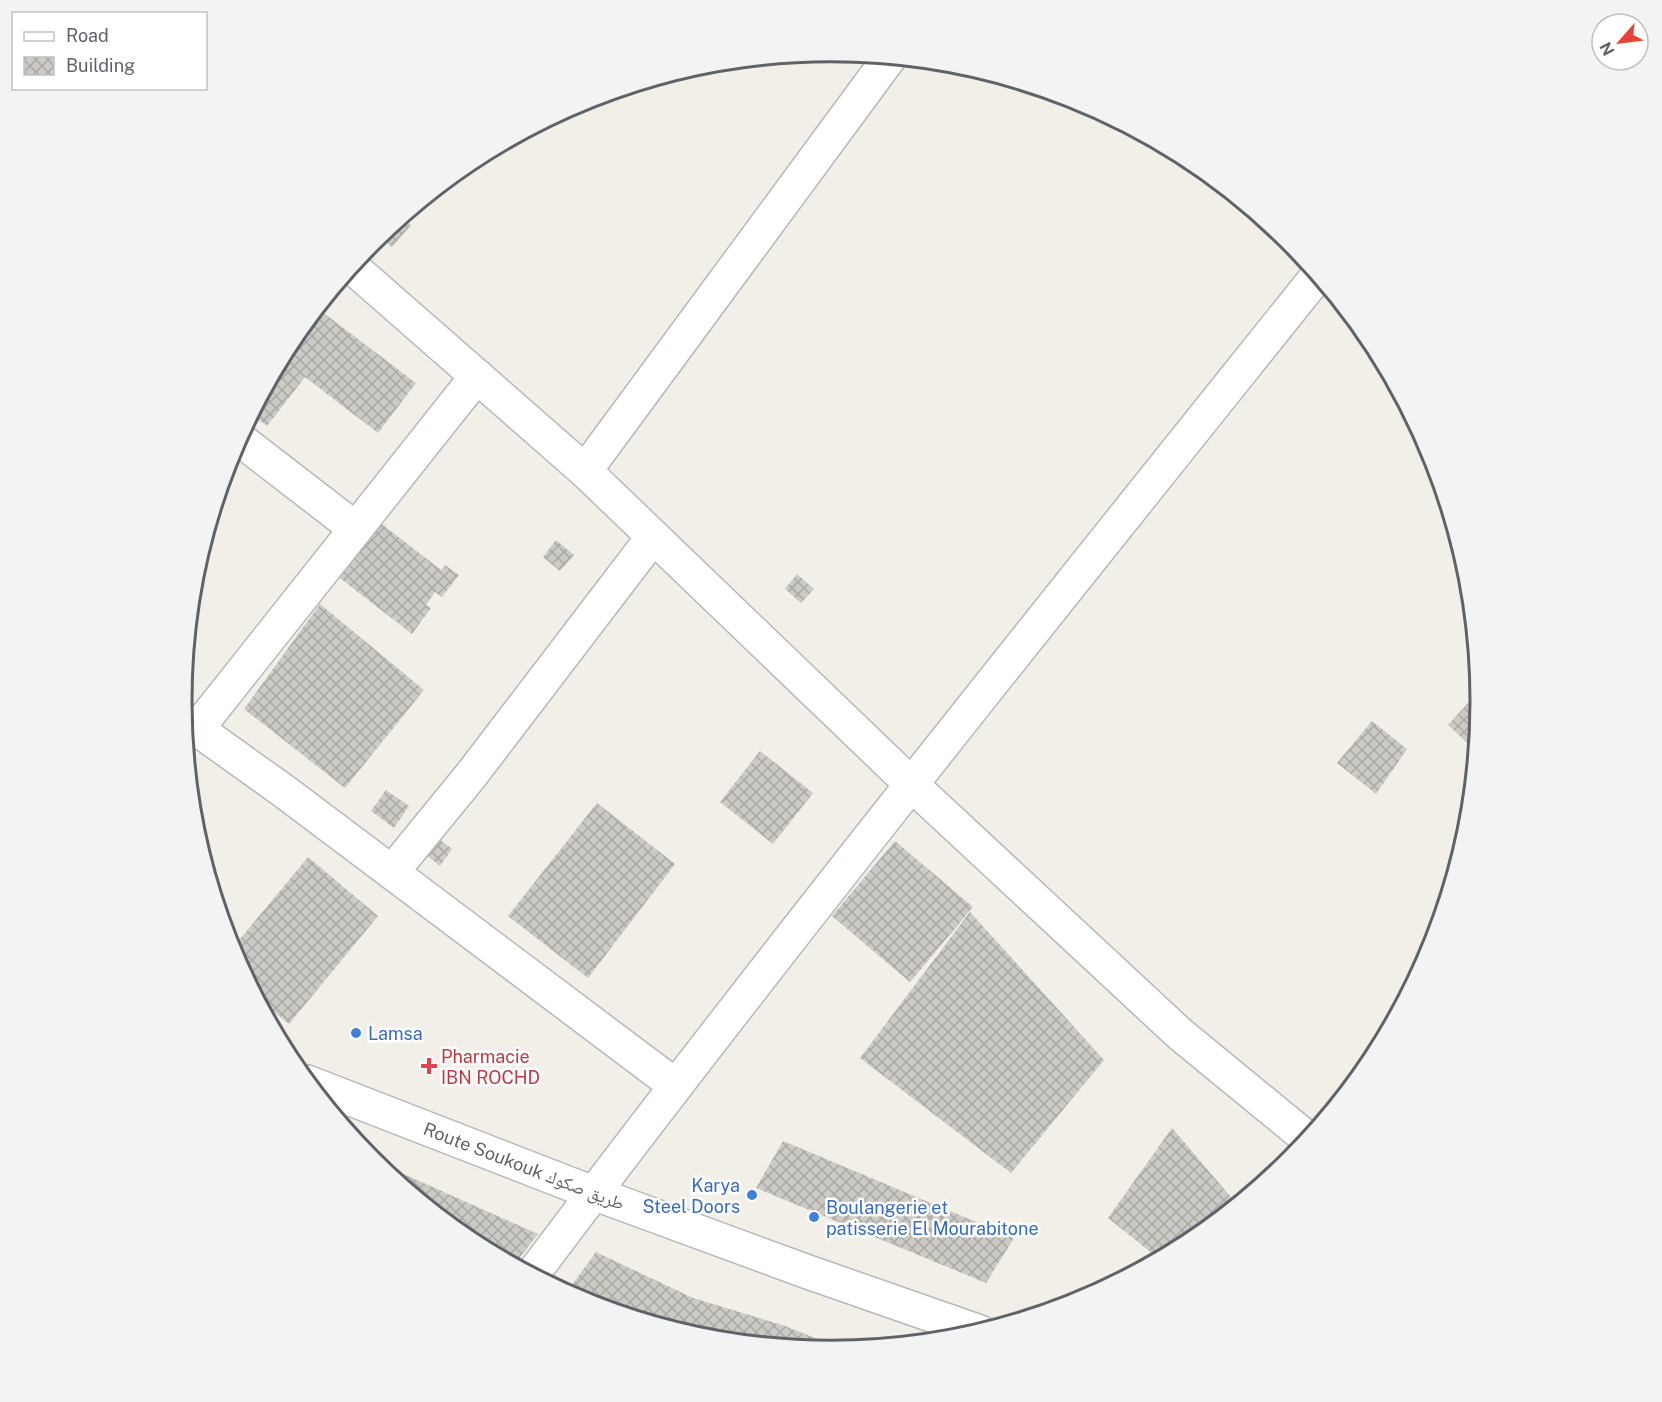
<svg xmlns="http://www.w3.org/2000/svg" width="1662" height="1402" viewBox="0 0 1662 1402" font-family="'Public Sans','Noto Naskh Arabic',sans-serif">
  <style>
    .building { fill: url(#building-cross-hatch) }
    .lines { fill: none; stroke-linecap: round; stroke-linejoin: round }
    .minor-casing { stroke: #b5b8bc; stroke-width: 36 }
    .tertiary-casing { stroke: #b5b8bc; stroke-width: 36 }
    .minor { stroke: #fff; stroke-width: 33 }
    .tertiary { stroke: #fff; stroke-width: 33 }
    .shop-dot { fill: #3f7fe0; stroke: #fff; stroke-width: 2 }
    .health-dot { fill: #e0444e; stroke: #fff; stroke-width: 2 }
    .labels { text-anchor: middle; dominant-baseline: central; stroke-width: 5; stroke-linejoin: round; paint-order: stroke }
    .shop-label { font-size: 18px; fill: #366cbe; stroke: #fff; text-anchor: start }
    .health-label { font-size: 18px; fill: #be3a42; stroke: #fff; text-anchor: start }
    .street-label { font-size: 18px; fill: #5f6368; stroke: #fff }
    .rim { fill: none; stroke: #5f6368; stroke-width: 3 }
  </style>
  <defs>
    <pattern id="building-cross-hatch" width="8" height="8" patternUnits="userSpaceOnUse" patternTransform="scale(1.5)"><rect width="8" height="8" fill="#cccac5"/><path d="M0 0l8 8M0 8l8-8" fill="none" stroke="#a9a8a4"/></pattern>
  </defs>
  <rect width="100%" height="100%" fill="#f1efe8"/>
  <g class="building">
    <path d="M401,217L411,225L392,247L379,235Z"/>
    <path d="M317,308L416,383L378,433L305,377L267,426L251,414L291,340Z"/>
    <path d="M378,521L441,570L445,565L459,575L442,597L435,592L426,605L431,608L412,634L336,575Z"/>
    <path d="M556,540L574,555L560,571L543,557Z"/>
    <path d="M797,574L814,589L801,603L785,589Z"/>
    <path d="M320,604L424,690L345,788L244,709Z"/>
    <path d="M1480,690L1481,701L1476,751L1448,725Z"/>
    <path d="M1372,721L1407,749L1376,794L1337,763Z"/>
    <path d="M760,751L813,793L773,844L720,802Z"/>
    <path d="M386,790L409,806L394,828L371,811Z"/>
    <path d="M597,803L675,864L588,978L508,916Z"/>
    <path d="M438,838L452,849L440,866L426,855Z"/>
    <path d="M895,841L973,907L910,982L832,916Z"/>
    <path d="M308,857L378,916L289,1024L256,997L231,950Z"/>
    <path d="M970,912L1104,1060L1011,1173L860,1058Z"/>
    <path d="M1172,1128L1236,1203L1231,1209L1192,1242L1159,1259L1108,1218Z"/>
    <path d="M783,1141L1014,1238L986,1283L756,1188Z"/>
    <path d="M372,1160L538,1234L514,1265L470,1241Z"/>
    <path d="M596,1252L693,1298L785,1326L845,1350L831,1351L704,1338L582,1301L566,1293Z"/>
  </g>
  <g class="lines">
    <defs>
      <g id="minor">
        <path d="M351,266L585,471L911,784L1180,1034L1308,1139"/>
        <path d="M238,438L356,529"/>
        <path d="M585,471L890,57"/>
        <path d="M183,719L285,792L676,1086"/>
        <path d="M197,729L477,376"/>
        <path d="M392,872L472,774L653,537"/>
        <path d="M532,1275C787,936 1053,606 1318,275"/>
      </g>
      <path id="tertiary" d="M307,1082L593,1193L808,1272L980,1332"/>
    </defs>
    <use href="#minor" class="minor-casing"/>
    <use href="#tertiary" class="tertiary-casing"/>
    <use href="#minor" class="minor"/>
    <use href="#tertiary" class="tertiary"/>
  </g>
  <g class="shop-dot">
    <circle cx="356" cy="1033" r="6"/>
    <circle cx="752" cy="1195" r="6"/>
    <circle cx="814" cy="1217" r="6"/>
  </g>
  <path class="health-dot" d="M426 1057h6v6h6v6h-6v6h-6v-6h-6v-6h6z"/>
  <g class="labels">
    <g class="shop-label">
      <text x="368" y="1033">Lamsa</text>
      <text x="740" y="1185" text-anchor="end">Karya<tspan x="740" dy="21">Steel Doors</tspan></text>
      <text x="826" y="1207">Boulangerie et<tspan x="826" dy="21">patisserie El Mourabitone</tspan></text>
    </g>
    <g class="health-label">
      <text x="441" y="1056">Pharmacie<tspan x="441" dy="21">IBN ROCHD</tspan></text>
    </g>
    <g class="street-label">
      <text transform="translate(524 1166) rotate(21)">Route Soukouk طريق صكوك</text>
    </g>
  </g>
  <path d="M0 0H1662V1402H0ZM192 701a639 639 0 1 1 1278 0a639 639 0 1 1-1278 0Z" fill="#f2f3f3" fill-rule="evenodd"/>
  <path class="rim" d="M192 701a639 639 0 1 1 1278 0a639 639 0 1 1-1278 0Z"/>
  <rect x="12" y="12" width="195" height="78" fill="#ffffff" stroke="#bfc1c3" stroke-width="1.5"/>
  <rect x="24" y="32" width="30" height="9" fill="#ffffff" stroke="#bfc1c3" stroke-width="1.5"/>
  <text x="66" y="42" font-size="18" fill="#5f6368">Road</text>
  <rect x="24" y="57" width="30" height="18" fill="url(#building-cross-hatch)" stroke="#bfc1c3" stroke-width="1.5"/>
  <text x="66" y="72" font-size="18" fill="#5f6368">Building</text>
  <g transform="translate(1620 42) rotate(242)"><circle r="28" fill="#ffffff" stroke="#bfc1c3" stroke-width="1.5"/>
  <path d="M0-4.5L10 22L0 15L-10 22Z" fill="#ea4335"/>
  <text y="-9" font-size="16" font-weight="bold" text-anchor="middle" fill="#5f6368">N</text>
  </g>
</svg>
